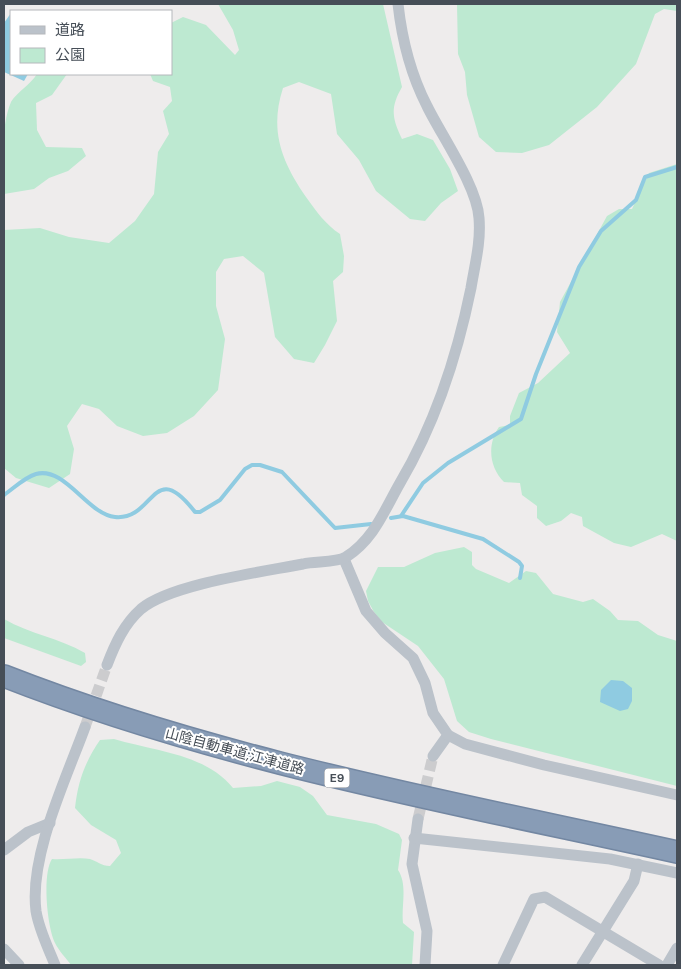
<svg xmlns="http://www.w3.org/2000/svg" width="681" height="969" viewBox="0 0 681 969" font-family="'DM Sans','Noto Sans JP',sans-serif">
  <style>
    .green { fill: #bde9d1 }
    .water { fill: #8fcbe1 }
    .lines { fill: none; stroke-linecap: round; stroke-linejoin: round }
    .stream { stroke: #8fcbe1; stroke-width: 4 }
    .street-tunnel { stroke: #ccccce; stroke-width: 11; stroke-dasharray: 11 5.5; stroke-linecap: butt }
    .highway-casing { stroke: #7387a2; stroke-width: 24 }
    .street { stroke: #bbc2ca; stroke-width: 11 }
    .highway { stroke: #889cb6; stroke-width: 21 }
    .labels { text-anchor: middle; dominant-baseline: central; stroke-width: 4; stroke-linejoin: round; paint-order: stroke }
    .shield { fill: #fff; stroke: #7e8389; stroke-width: 1 }
    .shield-label { font-size: 12px; font-weight: bold; fill: #464e57 }
    .street-label { font-size: 14px; fill: #464e57; stroke: #fff }
  </style>
  <rect width="100%" height="100%" fill="#eeecec"/>
  <g class="green">
    <path d="M218,4H383L402,87C390,108 392,118 402,139L417,134L433,140L450,169L458,191L441,203L425,221L410,219L376,191L359,160L337,134L331,94L299,82L283,88C269,131 282,162 306,197C317,212 325,224 340,234L344,256L343,272L333,281L337,321L325,345L314,363L294,359L275,337L264,273L243,256L224,259L216,272V306L225,339L218,390L194,416L167,433L143,436L117,426L99,409L82,404L67,426L74,449L70,474L49,488L16,478L4,468V230L40,228L69,237L109,243L135,221L154,194L158,152L169,134L163,111L172,101L170,87L153,81L150,74H171V23L183,17L206,25L235,55L239,50L233,30Z"/>
    <path d="M457,4H677V11L664,9L655,14L636,64L597,107L549,145L522,153L496,152L479,137L467,95L465,72L458,54Z"/>
    <path d="M37,74H67L52,95L36,103L37,130L46,147L82,148L86,156L68,171L49,178L34,189L4,194C4,165 0,128 11,102C15,94 31,84 37,74Z"/>
    <path d="M677,164V541L662,534L631,547L614,543L583,526L582,517L571,513L561,521L546,526L537,518V506L522,495L520,483L504,482C489,467 487,444 499,427L510,425V416L519,393L538,383L570,353L557,332L560,302L607,216L619,209H632L649,173Z"/>
    <path d="M464,547L472,552V565L476,569L509,583L526,571L536,573L553,594L583,602L593,599L610,611L618,620L638,621L658,635L677,641V786L491,739L469,732L457,721L444,679L418,646L382,622L374,612L368,601L366,591L378,567H404L435,553Z"/>
    <path d="M4,619C30,634 59,638 85,653L86,662L81,666L4,638Z"/>
    <path d="M114,739C154,751 206,754 233,788L261,786L277,781L300,787L313,796L327,815L376,824L399,834L402,840L398,870C408,885 401,906 403,923L414,932L412,965H71C66,958 59,951 55,943C47,927 42,874 52,859C64,860 79,857 90,859C97,861 101,866 110,866L121,853L116,840L91,825L75,808C78,781 85,762 100,740Z"/>
  </g>
  <g class="water">
    <path d="M11,13V74H28L24,81L4,72V23Z"/>
    <path d="M611,680L623,681L632,688V701L628,709L620,711L600,702L601,690Z"/>
  </g>
  <g class="lines">
    <g class="stream">
      <path d="M4,495C14,488 25,477 36,474C65,466 87,514 115,517C155,521 152,456 195,512H200L220,500L245,469L252,465H260L282,472L335,528L371,524"/>
      <path d="M401,516L423,483L448,463L521,419L536,374L579,267L601,231L636,200L645,177L677,167"/>
      <path d="M391,518L403,516L483,539L519,562L522,566L520,578"/>
    </g>
    <g class="street-tunnel">
      <path d="M85,727L107,665"/>
      <path d="M418,819L433,756"/>
    </g>
    <defs>
      <path id="highway" d="M4,676C221,761 450,802 677,852"/>
    </defs>
    <use href="#highway" class="highway-casing"/>
    <g class="street">
      <path d="M344,559L366,611L385,633L413,658L425,683L433,713L448,735L433,756"/>
      <path d="M107,665C115,644 124,624 141,609C171,584 262,572 303,564C315,561 336,563 346,557C374,539 384,511 400,483C436,422 457,357 471,288C475,264 481,242 479,218C477,186 441,135 427,106C410,73 402,40 398,4"/>
      <path d="M448,735L465,744L544,765L677,795"/>
      <path d="M418,819L412,864L427,931L425,965"/>
      <path d="M414,838L610,859L677,873"/>
      <path d="M4,850L28,832L50,823"/>
      <path d="M4,949L19,965"/>
      <path d="M55,965C48,947 39,930 36,911C29,856 66,779 85,727"/>
      <path d="M503,965L534,899L545,897L659,965"/>
      <path d="M582,965L634,881L638,864"/>
      <path d="M667,965L677,948"/>
    </g>
    <use href="#highway" class="highway"/>
  </g>
  <g class="labels">
    <rect class="shield" x="324.5" y="768.5" width="25" height="19" rx="4"/>
    <g class="shield-label">
      <text x="337" y="778">E9</text>
    </g>
    <g class="street-label">
      <text transform="translate(235 751) rotate(15)">山陰自動車道;江津道路</text>
    </g>
  </g>
  <rect width="681" height="969" fill="none" stroke="#464e57" stroke-width="10"/>
  <rect x="10" y="10" width="162" height="65" fill="#ffffff" stroke="#b5b8bc"/>
  <rect x="20" y="26" width="25" height="8" fill="#bbc2ca" stroke="#b5b8bc"/>
  <text x="55" y="35" font-size="15" fill="#464e57">道路</text>
  <rect x="20" y="48" width="25" height="15" fill="#bde9d1" stroke="#b5b8bc"/>
  <text x="55" y="60" font-size="15" fill="#464e57">公園</text>
</svg>
